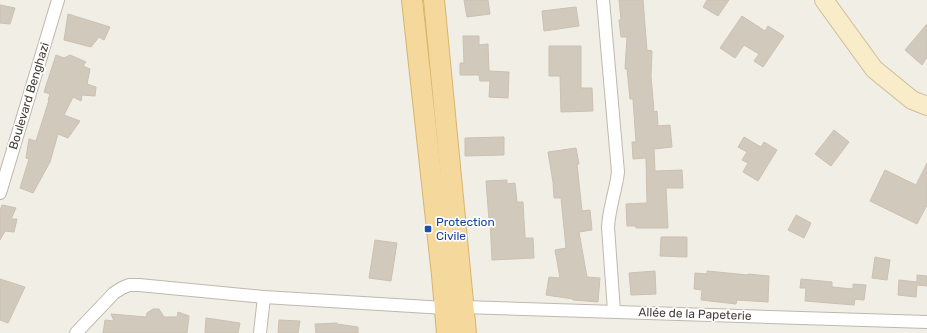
<svg xmlns="http://www.w3.org/2000/svg" width="927" height="333" viewBox="0 0 927 333" font-family="Rubik,sans-serif">
  <style>
    .building { fill: #d2c9bd; stroke: #ccc0b0 }
    .lines { fill: none; stroke-linecap: round; stroke-linejoin: round }
    .minor-casing { stroke: #bfb8ad; stroke-width: 14 }
    .secondary-casing { stroke: #cdbe99; stroke-width: 20 }
    .primary-casing { stroke: #d8b56d; stroke-width: 22 }
    .minor { stroke: #fff; stroke-width: 12 }
    .secondary { stroke: #f9ecc8; stroke-width: 18 }
    .primary { stroke: #f5d89c; stroke-width: 20 }
    .transit-dot { fill: #1a4fb4; stroke: #fff; stroke-width: 1.5 }
    .labels { text-anchor: middle; dominant-baseline: central; stroke-width: 3.5; stroke-linejoin: round; paint-order: stroke }
    .street-label { font-size: 12px; fill: #443e36; stroke: #fff }
    .transit-label { font-size: 12px; fill: #164399; stroke: #fff; text-anchor: start }
  </style>
  <rect width="100%" height="100%" fill="#f1eee6"/>
  <g class="building">
    <path d="M464,0H488L490,14L467,17Z"/>
    <path d="M619,0H643L647,50L652,51L651,76L654,112L657,111L658,126L670,125L672,147L654,149L655,171L682,170L683,188H666L668,228H636V226H627L626,204L647,203L646,158L633,159L632,142H636L633,99H630L627,69H625L627,37H621L619,20H621Z"/>
    <path d="M707,0H729L718,16L703,7Z"/>
    <path d="M0,5L15,8L10,24L0,23Z"/>
    <path d="M576,7L579,26L544,31L542,11Z"/>
    <path d="M68,14L110,27L104,40L99,37L91,47L64,40Z"/>
    <path d="M742,16L765,31L768,26L784,36L763,67L754,61L759,54L744,45L735,58L720,48Z"/>
    <path d="M927,24V57L922,65L905,50Z"/>
    <path d="M463,36H479V45L488,44L489,71L509,72L508,98L489,97L490,81H480L479,75H460V63H464Z"/>
    <path d="M549,46H581V88H592L593,111L561,112L560,76H549Z"/>
    <path d="M56,55L64,58L70,55L86,62L83,66L90,69L87,84L96,87L95,96L82,95L81,101L73,97L64,115L80,121L68,138L58,134L50,162L33,193L20,188L29,159L26,158L29,139L36,141L49,100H48L50,94L44,92Z"/>
    <path d="M834,130L849,142L831,166L815,154Z"/>
    <path d="M504,137V155L465,156V138Z"/>
    <path d="M744,137L761,147L764,142L777,150L758,181L743,172L748,163L742,160L747,152L738,147Z"/>
    <path d="M576,148L579,164H577L582,211L590,210L592,230L579,232L587,277L600,278L598,302L573,300V299L546,295L549,277L560,278L555,250L566,248L561,198H554L553,182L548,152Z"/>
    <path d="M927,163V205L917,224L870,201L885,170L916,185Z"/>
    <path d="M507,180V184L515,183L517,202H523L525,238H533L534,258L492,260L490,220H489L486,181Z"/>
    <path d="M2,205L16,208L11,219H17L14,232L5,231L0,240V211Z"/>
    <path d="M796,215L811,223L804,238L788,230Z"/>
    <path d="M661,237H687V257L660,256Z"/>
    <path d="M375,240L397,243L391,281L369,278Z"/>
    <path d="M875,257L890,260L887,280L872,278Z"/>
    <path d="M655,271L656,294L631,295L629,273Z"/>
    <path d="M707,271L748,275V274L769,276L768,302L737,300L736,304L701,300L702,290L694,289L695,273L707,274Z"/>
    <path d="M917,275L927,276V286L917,285L916,297L898,295L899,280L917,282Z"/>
    <path d="M0,279L25,287L8,323L0,320Z"/>
    <path d="M801,279L832,282V287L853,289V284L866,285L864,300L855,299L854,305L805,301L806,288H800Z"/>
    <path d="M153,309H159L164,317H177L178,312L189,316L187,333H103L105,320L114,321L111,314L146,317L147,313Z"/>
    <path d="M206,318L240,323L238,333H205Z"/>
    <path d="M279,320L300,321L298,333H278Z"/>
    <path d="M337,323V324L358,327V333H316L315,324Z"/>
  </g>
  <g class="lines">
    <defs>
      <g id="minor">
        <path d="M603,0L618,172C616,190 609,208 608,227L614,311"/>
        <path d="M0,193L58,0"/>
        <path d="M464,307L927,322"/>
        <path d="M76,333L114,293L122,288L129,285H139L264,297L445,308"/>
        <path d="M260,333L264,297"/>
      </g>
      <path id="secondary" d="M824,0L874,69L912,100L927,106"/>
      <g id="primary">
        <path d="M412,0L442,275L447,333"/>
        <path d="M434,0L466,333"/>
      </g>
    </defs>
    <use href="#minor" class="minor-casing"/>
    <use href="#secondary" class="secondary-casing"/>
    <use href="#primary" class="primary-casing"/>
    <use href="#minor" class="minor"/>
    <use href="#secondary" class="secondary"/>
    <use href="#primary" class="primary"/>
  </g>
  <rect class="transit-dot" x="424" y="225" width="8" height="8" rx="2"/>
  <g class="labels">
    <g class="street-label">
      <text transform="translate(29 96) rotate(-73)">Boulevard Benghazi</text>
      <text transform="translate(695 314) rotate(2)">Allée de la Papeterie</text>
    </g>
    <g class="transit-label">
      <text x="436" y="222">Protection<tspan x="436" dy="14">Civile</tspan></text>
    </g>
  </g>
</svg>
